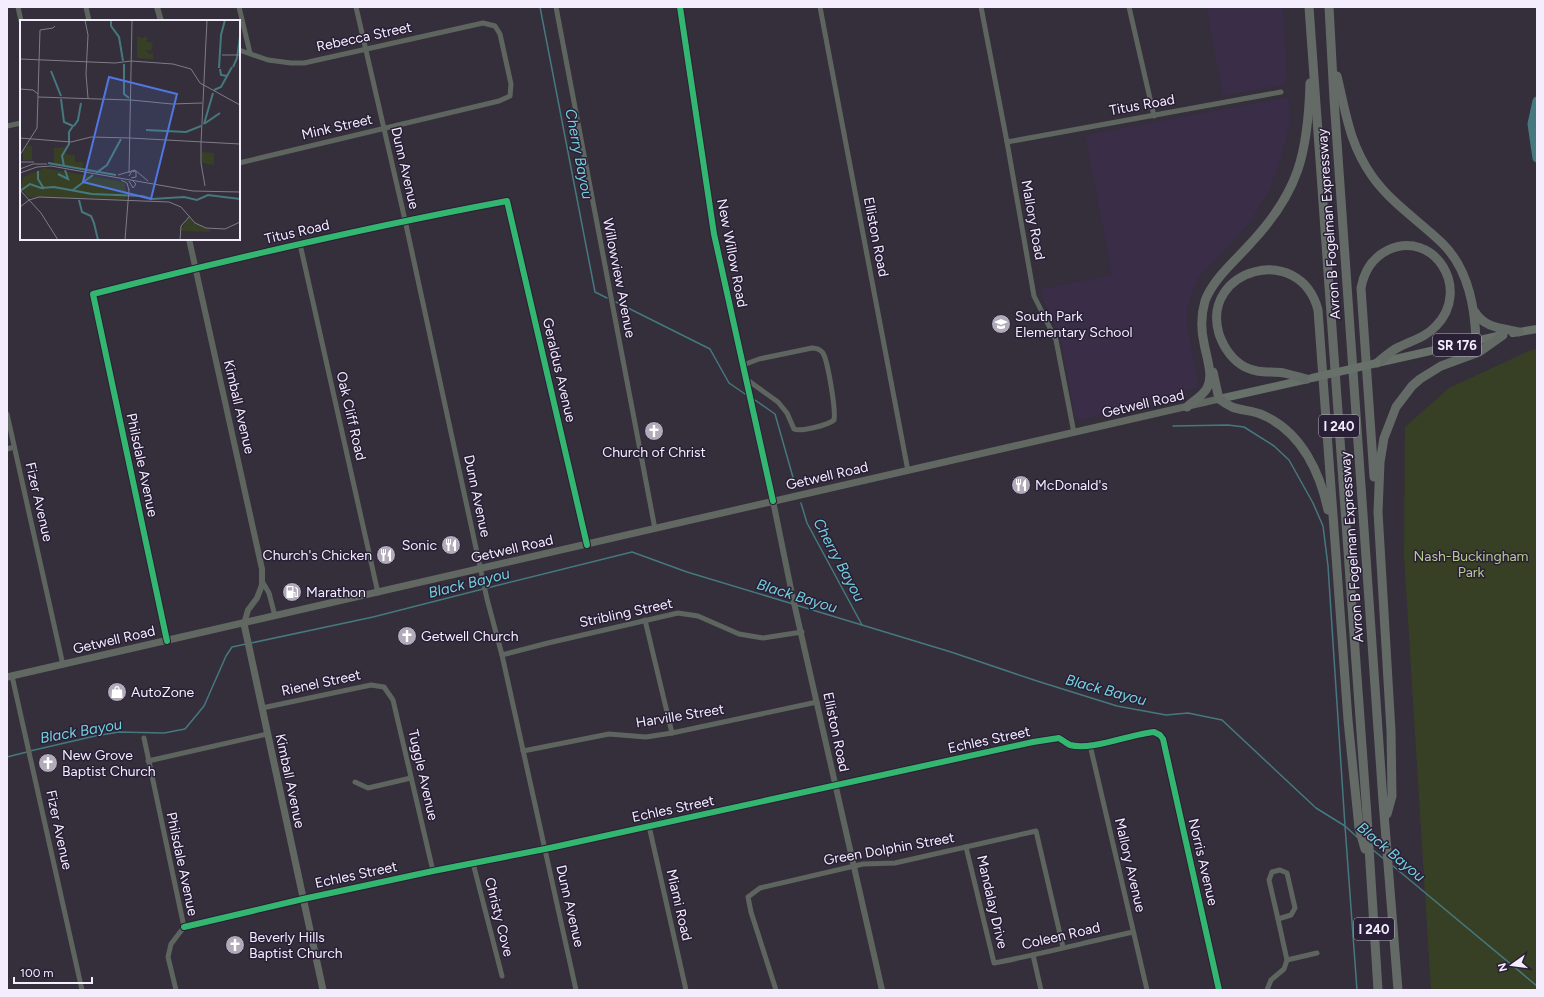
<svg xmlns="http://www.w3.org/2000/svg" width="1544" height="997" viewBox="0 0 1544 997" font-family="Figtree,sans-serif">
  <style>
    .built { fill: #392d48 }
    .green { fill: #374025 }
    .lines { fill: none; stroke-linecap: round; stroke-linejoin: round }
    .stream { stroke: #46787f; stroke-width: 1.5 }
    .river { stroke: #46787f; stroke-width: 9 }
    .minor { stroke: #5e655f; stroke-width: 5 }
    .tertiary { stroke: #5e655f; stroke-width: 6 }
    .secondary { stroke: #616862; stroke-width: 7 }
    .primary { stroke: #677069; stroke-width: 8 }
    .motorway { stroke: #646b67; stroke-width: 9 }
    .primary-bridge { stroke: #677069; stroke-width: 8 }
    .cycleway-casing { stroke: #291f36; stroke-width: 8 }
    .cycleway { stroke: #33b770; stroke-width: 6 }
    .labels { text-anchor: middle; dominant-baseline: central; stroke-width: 3; stroke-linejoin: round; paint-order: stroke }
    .shield { fill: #291f36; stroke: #b6afc1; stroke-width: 1 }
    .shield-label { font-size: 13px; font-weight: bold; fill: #f3edfd }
    .street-label { font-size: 14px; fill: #f3edfd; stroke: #291f36 }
    .poi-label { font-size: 14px; fill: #f3edfd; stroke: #291f36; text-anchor: start }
    .park-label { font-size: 14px; fill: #b4cb8a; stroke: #291f36 }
    .water-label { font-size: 15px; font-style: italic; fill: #74d0dc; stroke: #291f36 }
    .inset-river { fill: none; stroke: #46787f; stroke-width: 2 }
    .inset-road { fill: none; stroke: #807b89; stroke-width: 1 }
    .view { fill: #5276e1; fill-opacity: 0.15; stroke: #5276e1; stroke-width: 2 }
    .inset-edge { fill: none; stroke: #f3edfd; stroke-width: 2 }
  </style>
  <rect width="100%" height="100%" fill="#342f3b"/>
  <g class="built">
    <path d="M1206,7H1283L1287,84L1223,96Z"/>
    <path d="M1289,97L1290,122L1282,155L1270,189L1249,224L1199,277L1192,293L1187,310L1188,331L1199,387L1081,420L1077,418L1074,412L1061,342L1043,299L1040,289L1112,275L1085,135Z"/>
  </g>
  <path class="green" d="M1537,349V990H1431L1404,556L1405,427L1449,388L1531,350Z"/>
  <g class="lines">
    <g class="stream">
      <path d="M540,7L595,292L607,298"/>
      <path d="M616,302L710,349L729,383L745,394"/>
      <path d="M755,400L775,414L796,488"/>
      <path d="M1173,426L1228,425L1244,427L1274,446L1289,460L1313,503L1323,526L1328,566L1345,826L1357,990"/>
      <path d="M801,503L807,523L862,625"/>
      <path d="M487,588L632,552L687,572L793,604"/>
      <path d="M796,605L951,652L1037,681L1117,706L1166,715L1188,713L1222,720L1316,808L1345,826L1357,837"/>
      <path d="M251,643L373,617L483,589"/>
      <path d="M30,751L95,736L119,732L164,733L185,729L204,706L226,656L232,647L246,644"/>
      <path d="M7,757L27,752"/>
      <path d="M1373,850L1384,859"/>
      <path d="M1393,866L1537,986"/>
    </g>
    <path class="river" d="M1537,101L1532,124L1537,158"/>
    <g class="minor">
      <path d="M18,7L21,21"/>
      <path d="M86,7L89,21"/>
      <path d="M239,7L250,53"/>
      <path d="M356,7L405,220L487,599L502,655L576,990"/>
      <path d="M556,7L655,529"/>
      <path d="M820,7L908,471"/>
      <path d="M981,7L1007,142L1034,296L1056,340L1074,433"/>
      <path d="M1129,7L1154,116"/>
      <path d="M239,50L268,60L291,63H304L483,23L495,26L500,34L511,84L510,96L499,101L239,163"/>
      <path d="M7,126L21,123"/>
      <path d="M1007,142L1281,92"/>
      <path d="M300,244L378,593"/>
      <path d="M743,365L759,359L812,348C817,348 820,349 823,353C828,362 836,410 834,420C828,425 801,432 794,429L787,413L778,402L746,379"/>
      <path d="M7,414L63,665"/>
      <path d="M7,449L14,447"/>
      <path d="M262,581L269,593L275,616"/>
      <path d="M645,620L672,733"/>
      <path d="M167,641L93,294C230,259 368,227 507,201L587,545"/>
      <path d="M502,655L548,643L678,613L698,616L739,634L763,638L802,632"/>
      <path d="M12,676L82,990"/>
      <path d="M262,708L371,685L384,687L393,700L433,871"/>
      <path d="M144,738L184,927L171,944L168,957L176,990"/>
      <path d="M1090,745L1147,990"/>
      <path d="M523,751L609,734L646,737L672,733L817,702"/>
      <path d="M148,761L267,734"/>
      <path d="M355,782L368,788L411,778"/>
      <path d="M649,826L686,990"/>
      <path d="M966,847L994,963C1041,954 1087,942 1133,932"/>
      <path d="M473,863L502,976"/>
      <path d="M1280,870L1287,873L1295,908L1291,915L1278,919L1269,880L1272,872Z"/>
      <path d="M1278,919L1287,960"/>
      <path d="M184,927L303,899L433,871L545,849L1033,742L1059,738C1062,740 1066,743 1070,745C1091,751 1131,734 1154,732L1160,735L1163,739L1219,990"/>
      <path d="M1033,955L1041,990"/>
      <path d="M776,990L751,912L748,897L760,888L863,864L895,863L1036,831L1063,947"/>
      <path d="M1267,990L1271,980L1284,969L1287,960L1317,953"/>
    </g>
    <g class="tertiary">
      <path d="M157,7L161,21"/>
      <path d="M189,239L262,569V585L257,598L248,610L244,624"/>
      <path d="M773,501L792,594L882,990"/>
    </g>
    <g class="secondary">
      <path d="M680,7L714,234L773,501"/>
      <path d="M244,624L323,990"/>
      <path d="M7,677L1219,399"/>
    </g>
    <g class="primary">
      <path d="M1513,333L1537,329"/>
      <path d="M1377,363L1502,335"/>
      <path d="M1219,399L1308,379"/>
    </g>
    <g class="motorway">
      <path d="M1309,7L1367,816L1378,990"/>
      <path d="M1329,7L1334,99L1383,801L1398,990"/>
      <path d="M1337,76C1346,113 1349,143 1372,176C1391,203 1418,220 1442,243C1468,268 1475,306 1476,341"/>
      <path d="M1475,312C1484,328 1503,328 1519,332"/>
      <path d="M1213,372L1219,399C1223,402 1228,405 1232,407C1242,411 1254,410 1265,416C1302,433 1320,473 1328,510"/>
      <path d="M1307,379C1300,377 1292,375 1284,373C1270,371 1259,374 1245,367C1232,360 1224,348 1219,334C1200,269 1300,241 1318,310L1348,720L1359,828L1365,849"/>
      <path d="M1187,407C1193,401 1203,396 1207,388C1214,376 1206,356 1204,343C1201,330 1201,315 1205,301C1213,279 1235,261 1250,244C1299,192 1308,153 1310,83"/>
      <path d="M1374,477L1361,288C1364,271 1372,258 1388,250C1434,229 1472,289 1436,326C1426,337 1413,340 1399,347C1392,350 1384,357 1377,363"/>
      <path d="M1387,814L1392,796L1391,731L1378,512L1380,462L1384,438L1396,407L1412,386L1420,379L1441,366L1479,352L1503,335"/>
    </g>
    <path class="primary-bridge" d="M1312,378L1377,363"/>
    <defs>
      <g id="cycleway">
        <path d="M680,7L714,234L773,501"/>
        <path d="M167,641L93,294C230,259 368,227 507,201L587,545"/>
        <path d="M184,927L303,899L433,871L545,849L1033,742L1059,738C1062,740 1066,743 1070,745C1091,751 1131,734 1154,732L1160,735L1163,739L1219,990"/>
      </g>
    </defs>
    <use href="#cycleway" class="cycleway-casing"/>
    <use href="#cycleway" class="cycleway"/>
  </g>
  <defs>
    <symbol id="school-disc" viewBox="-11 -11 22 22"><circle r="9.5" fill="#b0aab9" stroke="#291f36"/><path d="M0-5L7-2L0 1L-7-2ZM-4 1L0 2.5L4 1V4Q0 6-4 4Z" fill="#fff"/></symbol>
    <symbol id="church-disc" viewBox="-11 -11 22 22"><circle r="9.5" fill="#b0aab9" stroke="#291f36"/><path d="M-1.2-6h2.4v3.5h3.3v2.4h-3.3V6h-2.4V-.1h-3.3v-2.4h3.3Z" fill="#fff"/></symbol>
    <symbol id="restaurant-disc" viewBox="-11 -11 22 22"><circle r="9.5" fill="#b0aab9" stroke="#291f36"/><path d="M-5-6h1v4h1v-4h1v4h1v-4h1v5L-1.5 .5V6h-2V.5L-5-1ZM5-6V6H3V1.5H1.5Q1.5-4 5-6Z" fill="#fff"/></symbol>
    <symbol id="fuel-disc" viewBox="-11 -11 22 22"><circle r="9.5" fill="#b0aab9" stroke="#291f36"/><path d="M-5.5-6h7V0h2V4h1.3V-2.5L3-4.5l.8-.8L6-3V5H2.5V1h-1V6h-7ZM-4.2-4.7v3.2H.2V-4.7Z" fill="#fff"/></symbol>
    <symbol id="shop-disc" viewBox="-11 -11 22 22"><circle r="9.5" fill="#b0aab9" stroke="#291f36"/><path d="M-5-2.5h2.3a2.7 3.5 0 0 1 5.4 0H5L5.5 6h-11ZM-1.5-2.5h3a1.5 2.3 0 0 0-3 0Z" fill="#fff"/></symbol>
  </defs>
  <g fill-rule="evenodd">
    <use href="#school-disc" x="990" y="313" width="22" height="22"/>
    <use href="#church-disc" x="643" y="420" width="22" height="22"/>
    <use href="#restaurant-disc" x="1010" y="474" width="22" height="22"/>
    <use href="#restaurant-disc" x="440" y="534" width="22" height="22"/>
    <use href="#restaurant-disc" x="375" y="544" width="22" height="22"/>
    <use href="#fuel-disc" x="281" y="581" width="22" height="22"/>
    <use href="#church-disc" x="396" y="625" width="22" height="22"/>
    <use href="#shop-disc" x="106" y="681" width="22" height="22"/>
    <use href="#church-disc" x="37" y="752" width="22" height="22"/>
    <use href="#church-disc" x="224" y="934" width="22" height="22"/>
  </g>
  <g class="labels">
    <g class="shield">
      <rect x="1433" y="334" width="48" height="22" rx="3"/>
      <rect x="1319" y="415" width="40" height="22" rx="3"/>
      <rect x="1354" y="918" width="40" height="22" rx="3"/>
    </g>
    <g class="shield-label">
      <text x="1457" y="345">SR 176</text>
      <text x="1339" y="426">I 240</text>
      <text x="1374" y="929">I 240</text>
    </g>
    <g class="street-label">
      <text transform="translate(364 37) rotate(-12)">Rebecca Street</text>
      <text transform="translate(1142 105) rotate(-10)">Titus Road</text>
      <text transform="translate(337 127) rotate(-13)">Mink Street</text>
      <text transform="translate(405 168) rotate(77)">Dunn Avenue</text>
      <text transform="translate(1033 220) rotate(80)">Mallory Road</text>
      <text transform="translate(1329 224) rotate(-94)">Avron B Fogelman Expressway</text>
      <text transform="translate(297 232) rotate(-13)">Titus Road</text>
      <text transform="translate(876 237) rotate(79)">Elliston Road</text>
      <text transform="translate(732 253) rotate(79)">New Willow Road</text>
      <text transform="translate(619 278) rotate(79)">Willowview Avenue</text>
      <text transform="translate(559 370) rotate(77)">Geraldus Avenue</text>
      <text transform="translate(1143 404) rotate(-13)">Getwell Road</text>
      <text transform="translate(239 407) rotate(77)">Kimball Avenue</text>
      <text transform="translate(351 416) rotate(77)">Oak Cliff Road</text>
      <text transform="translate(142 465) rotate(78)">Philsdale Avenue</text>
      <text transform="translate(827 476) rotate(-13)">Getwell Road</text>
      <text transform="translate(477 496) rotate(78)">Dunn Avenue</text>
      <text transform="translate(39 502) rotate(77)">Fizer Avenue</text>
      <text transform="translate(1352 547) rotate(-94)">Avron B Fogelman Expressway</text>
      <text transform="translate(512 549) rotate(-13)">Getwell Road</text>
      <text transform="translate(626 613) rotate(-12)">Stribling Street</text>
      <text transform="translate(114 640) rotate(-13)">Getwell Road</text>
      <text transform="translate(321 683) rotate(-12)">Rienel Street</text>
      <text transform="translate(680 716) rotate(-9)">Harville Street</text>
      <text transform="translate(836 732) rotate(78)">Elliston Road</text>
      <text transform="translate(989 740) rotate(-12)">Echles Street</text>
      <text transform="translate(423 775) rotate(77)">Tuggle Avenue</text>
      <text transform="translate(290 781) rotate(78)">Kimball Avenue</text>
      <text transform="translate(673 809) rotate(-12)">Echles Street</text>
      <text transform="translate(59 830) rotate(78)">Fizer Avenue</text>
      <text transform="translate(889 849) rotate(-10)">Green Dolphin Street</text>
      <text transform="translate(1203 862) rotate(77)">Norris Avenue</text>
      <text transform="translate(182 864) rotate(78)">Philsdale Avenue</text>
      <text transform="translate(1130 865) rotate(77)">Mallory Avenue</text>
      <text transform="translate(356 875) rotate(-12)">Echles Street</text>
      <text transform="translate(992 902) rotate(77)">Mandalay Drive</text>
      <text transform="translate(679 905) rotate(77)">Miami Road</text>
      <text transform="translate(570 906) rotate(77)">Dunn Avenue</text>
      <text transform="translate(499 917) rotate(76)">Christy Cove</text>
      <text transform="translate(1061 936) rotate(-13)">Coleen Road</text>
    </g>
    <g class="poi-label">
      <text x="1015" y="316">South Park<tspan x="1015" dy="16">Elementary School</tspan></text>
      <text x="654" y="452" text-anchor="middle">Church of Christ</text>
      <text x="1035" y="485">McDonald's</text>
      <text x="437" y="545" text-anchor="end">Sonic</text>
      <text x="372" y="555" text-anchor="end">Church's Chicken</text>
      <text x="306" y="592">Marathon</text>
      <text x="421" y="636">Getwell Church</text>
      <text x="131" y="692">AutoZone</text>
      <text x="62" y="755">New Grove<tspan x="62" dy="16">Baptist Church</tspan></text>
      <text x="249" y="937">Beverly Hills<tspan x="249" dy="16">Baptist Church</tspan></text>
    </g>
    <g class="park-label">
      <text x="1471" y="556">Nash-Buckingham<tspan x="1471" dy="16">Park</tspan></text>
    </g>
    <g class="water-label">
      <text transform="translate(579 154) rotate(79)">Cherry Bayou</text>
      <text transform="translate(839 560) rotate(62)">Cherry Bayou</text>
      <text transform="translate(469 583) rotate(-14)">Black Bayou</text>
      <text transform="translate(797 596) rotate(17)">Black Bayou</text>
      <text transform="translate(1106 690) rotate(15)">Black Bayou</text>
      <text transform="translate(81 731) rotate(-10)">Black Bayou</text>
      <text transform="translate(1391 852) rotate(40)">Black Bayou</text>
    </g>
  </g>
  <g transform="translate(20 20)">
    <rect width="220" height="220" fill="#342f3b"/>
    <path d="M117,16L123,18L125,16L128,19L125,21L133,23L131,31L125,30L130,34L133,33V39L117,38ZM7,126H12V140H3V132ZM46,127L43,134L55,135V142H63V148L34,143V128ZM182,132L194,133V145L182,143ZM24,148L104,162L107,177L105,179L9,177L0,168L3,157ZM169,197L175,203L190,210V212L160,211Z" fill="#374025"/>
    <path class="inset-river" d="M91,0V6L99,17L103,41M104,44V74L109,78M213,47L217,38L220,17M199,48L201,15L205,0M200,49L201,55L207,56M31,51L41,76M194,70L201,67L212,47M41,79L44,102L53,106L49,112V124L42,136L44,146M184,104L193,73M184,104L200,93M54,106L58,100L61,83M126,110L166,112L181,106M28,143L96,155M18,151V159L24,169M76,153L87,145L101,119M38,154L48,159L45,150M53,170L73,155M0,171L10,164L21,168L34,167L72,174L122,176L132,179L164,177L177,180L188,175L220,179M59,180L62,192L71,196L74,203L78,220"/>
    <path class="inset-road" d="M65,0L68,15L66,54L68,78M202,35H220M0,39L95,43L111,41L153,44L171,49L180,63L220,85M0,69L13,70L18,74M18,77L110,80M111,80L152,84L182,83M0,118L51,122L71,117L110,118M110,118L220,124M181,123V143L185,166M181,123L187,0M0,135L17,108L20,10L33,8L35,6M0,142H14M0,149L13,144H27M0,153L17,147L31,146L173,171L220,172M109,153L112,0M98,155L115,150L128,161M109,156L112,151L116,152V157L111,158M101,160L107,163L109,170M109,161L113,168L116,164L113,161M0,170L21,193L38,220M0,187L9,180L19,177L149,182L161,187L175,203L186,208L205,209L220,202M105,220L109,169M160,220L161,206L170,196"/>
    <path class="view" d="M89,57L157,74L131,179L63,162Z"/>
    <rect width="220" height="220" class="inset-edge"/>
  </g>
  <rect width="1544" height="997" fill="none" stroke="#f3edfd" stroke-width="16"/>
  <g transform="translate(1512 965) rotate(256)" stroke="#291f36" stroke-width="3" paint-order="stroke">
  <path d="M0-3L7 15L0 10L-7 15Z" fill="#f3edfd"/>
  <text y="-6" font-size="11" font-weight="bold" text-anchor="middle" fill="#f3edfd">N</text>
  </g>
  <path d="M14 977v6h78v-6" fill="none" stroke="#f3edfd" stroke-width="2"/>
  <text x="20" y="977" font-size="12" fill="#f3edfd" stroke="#291f36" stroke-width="3" paint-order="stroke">100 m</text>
</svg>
